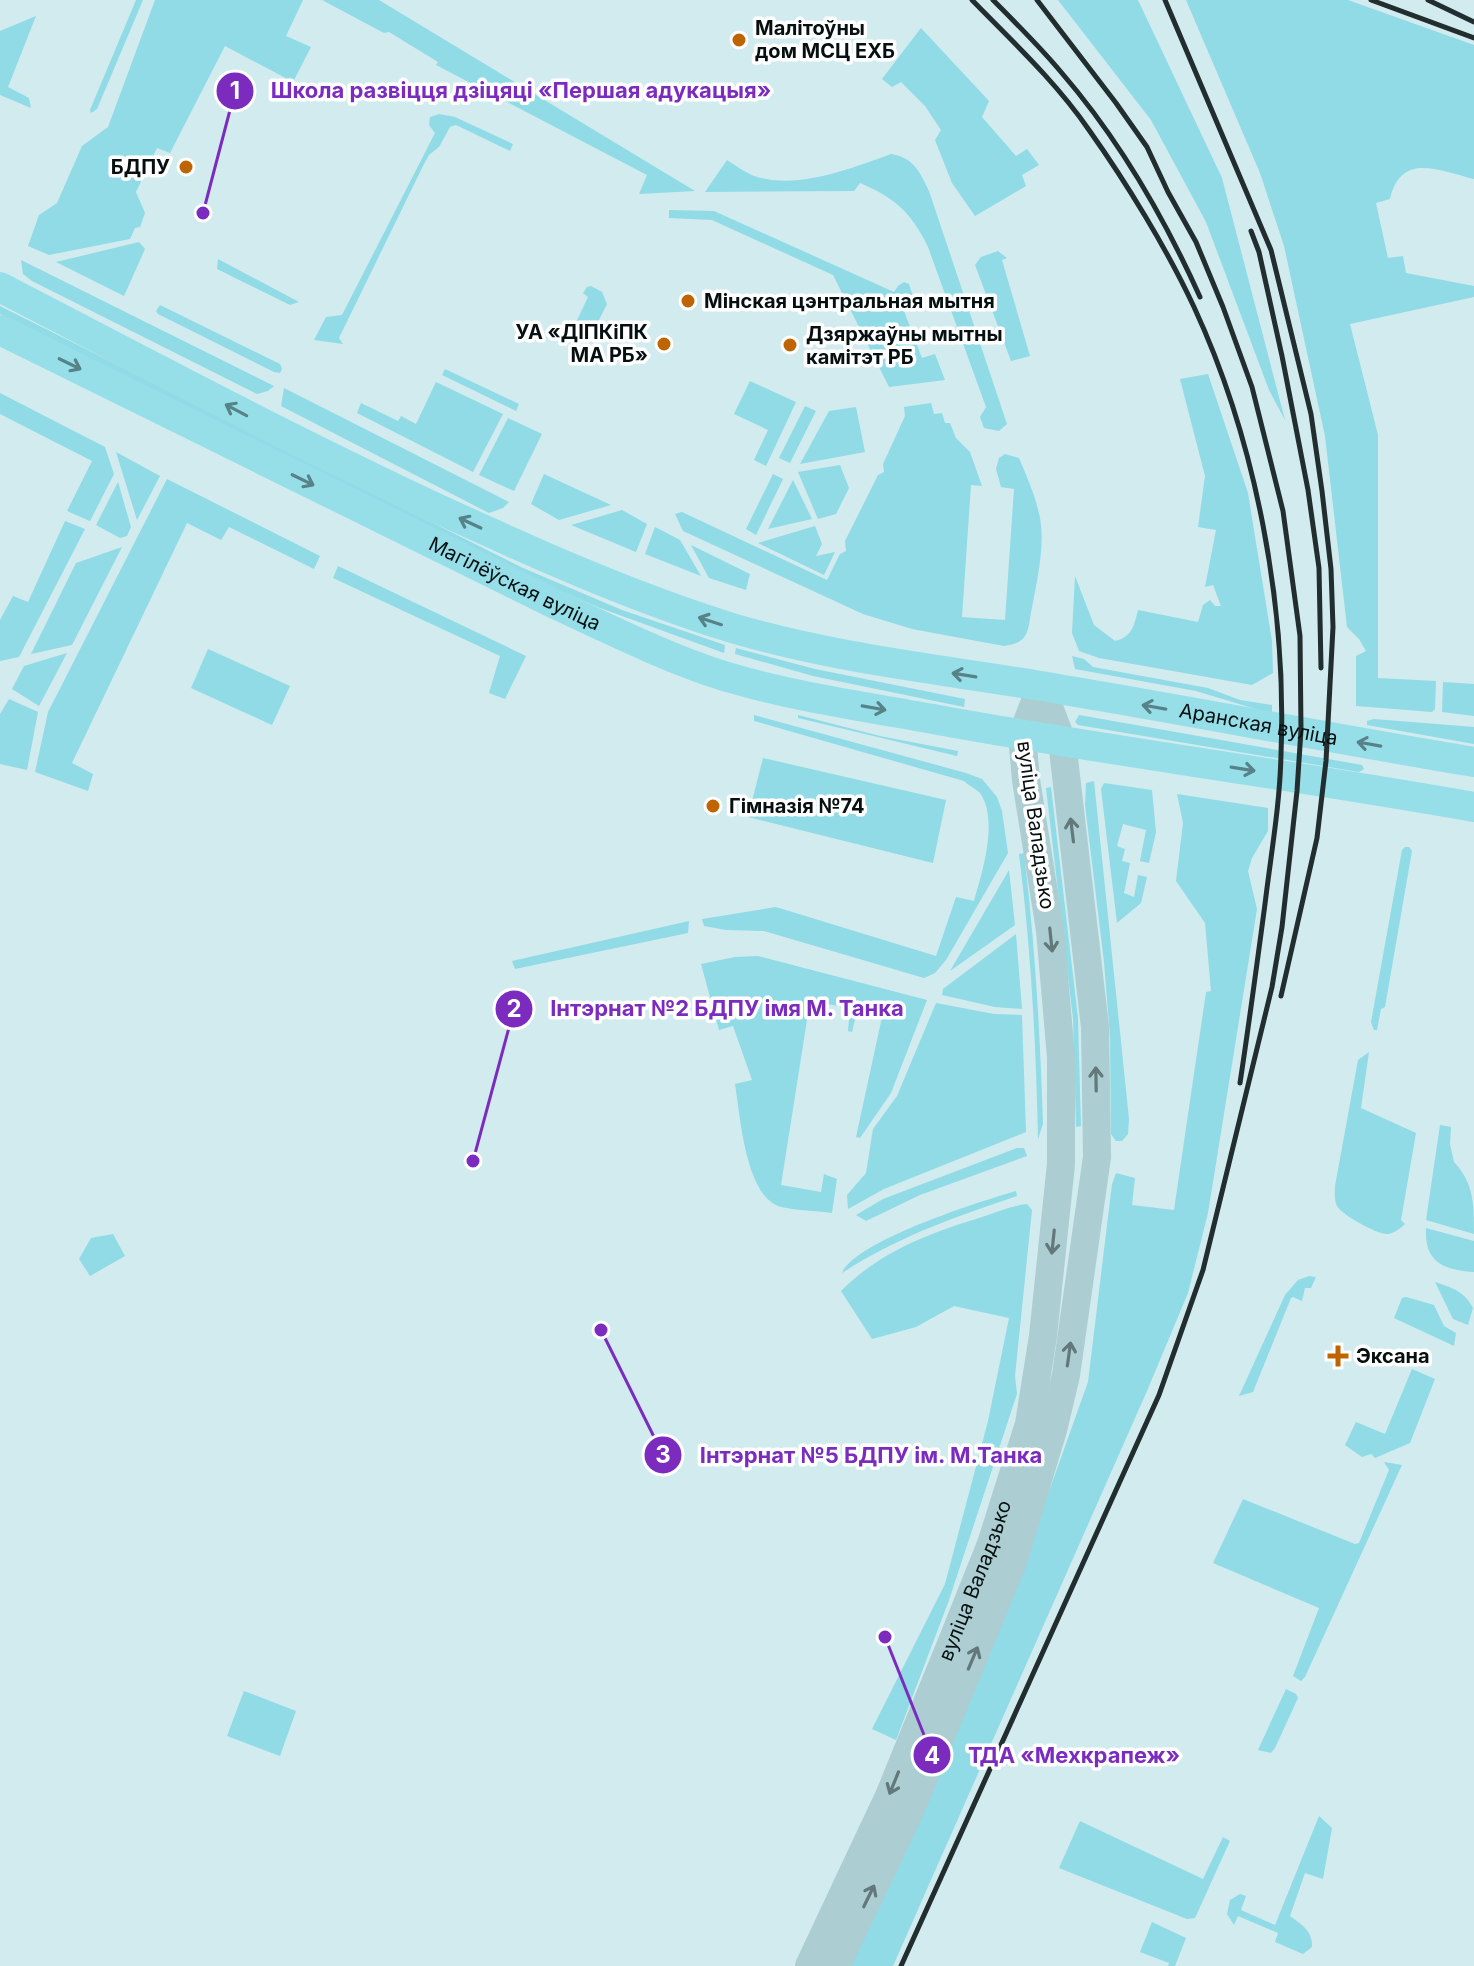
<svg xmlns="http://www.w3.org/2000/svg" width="1474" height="1966" viewBox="0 0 1474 1966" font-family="Inter,sans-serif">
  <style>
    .green { fill: #90dbe6 }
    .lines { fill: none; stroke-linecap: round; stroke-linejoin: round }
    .secondary { stroke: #accdd1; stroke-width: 28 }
    .primary { stroke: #96dfe9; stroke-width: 30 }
    .rail { stroke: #212d2e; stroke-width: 5 }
    .oneway { stroke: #568288 }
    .oneway2 { stroke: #62787b }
    .poi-dot { fill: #be6501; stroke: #fff; stroke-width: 3 }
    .labels { text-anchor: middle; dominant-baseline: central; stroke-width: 7; stroke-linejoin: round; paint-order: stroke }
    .poi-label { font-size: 20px; font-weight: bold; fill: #071011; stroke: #fff; text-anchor: start }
    .street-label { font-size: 20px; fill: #071011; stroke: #fff }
    .leader { fill: none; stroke: #7b2cbf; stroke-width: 3 }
    .callout-dot { fill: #7b2cbf; stroke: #fff; stroke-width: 3 }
    .mark-label { font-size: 24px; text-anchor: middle; font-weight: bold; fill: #fff }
    .callout-label { font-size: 22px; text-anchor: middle; font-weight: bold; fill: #7b2cbf; stroke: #fff; stroke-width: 7; stroke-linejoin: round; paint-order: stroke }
  </style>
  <rect width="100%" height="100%" fill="#d1ebef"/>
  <g class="green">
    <path d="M136,0H143L97,109L91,113L90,110Z"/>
    <path d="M155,0H303L286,36L311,47L293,82L225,46L170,153L157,148L136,192L145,213L140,227L135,228L130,239L49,255L28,246L39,215L57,203L82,146L108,127Z"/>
    <path d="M322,0H379L695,191L639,194L647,175L436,65L438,62L389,32L384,33Z"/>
    <path d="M1058,0H1138L1222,178L1285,420L1269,390L1206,222L1151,120Z"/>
    <path d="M1186,0H1348L1474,45V179C1440,171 1401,151 1390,199L1376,203L1388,258L1403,256L1406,273L1474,286V297L1350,324L1378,435V678L1436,681L1435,709L1432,712L1356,706V656L1366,651L1359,639L1347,627L1325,436L1284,246L1260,173Z"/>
    <path d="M36,16L8,87L29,98L31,108L0,95V31Z"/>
    <path d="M921,28L989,101L982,117L1016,156L1027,149L1039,165L1022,175L1026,186L975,216L952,183L935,140L941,130L925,106L901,82L892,87L882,79Z"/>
    <path d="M439,114L455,117L513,144L510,151L456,125L450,127L439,147L429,155L423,166L339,338L343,344L314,340L326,317L342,315L435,133L429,125L430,117Z"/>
    <path d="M891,154C913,157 920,172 929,191L1007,424L999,431L984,428L980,417L986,407L928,247C912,213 894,197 860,183L854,191L705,192L727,160C738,167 748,175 761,178C803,188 852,168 891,154Z"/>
    <path d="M669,210L714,211L894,292L898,286L904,282L909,284L916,306L904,311L922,358L935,354L945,380L889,387L833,275L712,220L669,218Z"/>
    <path d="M139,242L145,249L124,296L56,262Z"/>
    <path d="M998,251L1007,258L1002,260L1030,356L1011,361L975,265L981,257Z"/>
    <path d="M218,259L299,302L290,305L217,269Z"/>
    <path d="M21,260L274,386L268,391L257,394L32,281L23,274Z"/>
    <path d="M591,286L602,292L607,304L593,332L583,339L571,333L588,297L583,293L587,287Z"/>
    <path d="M160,305L280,364L282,369L280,373L274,372L158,314L156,311Z"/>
    <path d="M0,306L523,568L622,610L725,645L724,653L600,608L492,561L0,314Z"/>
    <path d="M445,369L519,404L516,411L442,375Z"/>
    <path d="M1208,374L1248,493L1272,641L1273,673L1252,685L1099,658L1079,651L1072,633L1075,576L1094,625L1115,641C1132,637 1134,626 1138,610L1198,622L1203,605L1210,600L1215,606H1221L1213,585L1205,587L1216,530L1198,527L1205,476L1180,379Z"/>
    <path d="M750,381L796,402L766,466L754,460L768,430L734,414Z"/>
    <path d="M436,382L503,414L473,472L357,413L361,403L398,421L401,416L416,424Z"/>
    <path d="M284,388L509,502L503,508L489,513L281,406Z"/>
    <path d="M0,393L105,447L114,474L90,521L67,511L92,461L0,414Z"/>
    <path d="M931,403L934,414L942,413L945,423H950L956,438L970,452L982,486L971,485L962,617L1005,620L1014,489L1001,487L996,469L999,458L1005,454L1019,458C1027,477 1036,497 1040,518C1046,552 1034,591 1029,625C1026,640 1019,644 1004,646L912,629L863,614L683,531L675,514L682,512L827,580L840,554L846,551L845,541L878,475L884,472L883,464L905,416L904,407Z"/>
    <path d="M805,406L816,411L790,463L779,458Z"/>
    <path d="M856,407L865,452L800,464L829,411Z"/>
    <path d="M508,418L542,434L514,491L479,475Z"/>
    <path d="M116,452L160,476L137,520Z"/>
    <path d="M840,465L849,488L836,514L818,519L798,472Z"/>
    <path d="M544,474L611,505L559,520L531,504Z"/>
    <path d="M773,474L783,479L756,535L746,529Z"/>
    <path d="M167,479L320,556L314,569L229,527L221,540L187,523L72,763L93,774L88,791L35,772L48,712Z"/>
    <path d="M793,480L812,519L768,529Z"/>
    <path d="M118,482L131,527L127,536L120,538L96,525Z"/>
    <path d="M622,510L647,524L636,552L571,525Z"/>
    <path d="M65,521L85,529L19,657L0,661V620L13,596L28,602Z"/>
    <path d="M815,526L822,544L816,556L835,552L824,575L758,543Z"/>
    <path d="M655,527L680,540L701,576L645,554Z"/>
    <path d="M691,545L750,574L746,590L709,578Z"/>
    <path d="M122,547L72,645L31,654L76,563Z"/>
    <path d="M338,566L526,656L505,699L489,693L500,656L333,578Z"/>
    <path d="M736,648L815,669L965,699L964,707L813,676L735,654Z"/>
    <path d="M208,649L290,686L272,725L191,688Z"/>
    <path d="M67,653L39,706L12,689L24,666Z"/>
    <path d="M1072,656L1084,659L1093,667L1208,688L1240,700L1272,705V714L1196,691L1075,669Z"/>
    <path d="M1443,682L1474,684V716L1442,712Z"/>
    <path d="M9,699L38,712L27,770L0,764V714Z"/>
    <path d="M754,715L966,773L982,779L997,797L1002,811L1008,853L946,960L935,973L924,978L764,931L726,930L704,926L702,919L776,907L936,956L956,897L974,901C982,873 999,820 980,793C976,789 968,785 964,781L754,721Z"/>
    <path d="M798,715L880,736L958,751L957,756L798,718Z"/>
    <path d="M1079,715L1362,765L1364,769L1359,772L1078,725L1075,722Z"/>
    <path d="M1374,719L1474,727V744L1367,725V721Z"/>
    <path d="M763,758L946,800L933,863L748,817Z"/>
    <path d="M1094,781L1129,1119L1128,1134L1122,1141H1116L1111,1134L1110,1037L1104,962L1085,805L1086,783Z"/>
    <path d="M1104,783L1152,790L1156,832L1149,863L1140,861L1146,830L1123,824L1117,846L1125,849L1122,861L1130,863L1124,893L1134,897L1138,875L1147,877L1141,903L1117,923L1101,789Z"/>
    <path d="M1051,787L1078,1018L1081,1126L1076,1127L1073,1019L1046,788Z"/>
    <path d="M1177,794L1268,808V831L1252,858L1248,871L1257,909L1208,1213L1188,1293L1147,1391L893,1966H848L1022,1567L1088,1382L1112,1184L1116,1173L1135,1178L1132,1205L1174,1210L1206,992L1211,991L1205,923L1176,881L1183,823Z"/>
    <path d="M1405,847H1409L1412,851L1385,1007L1381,1009L1377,1030H1374L1371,1022L1402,850Z"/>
    <path d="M1024,853C1035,943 1040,1033 1043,1124L1038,1139C1036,1043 1031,949 1019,854Z"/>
    <path d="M1009,870L1015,925L950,971Z"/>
    <path d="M689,921L688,933L515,969L512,961Z"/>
    <path d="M1016,934L1022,1009L995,1007L942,995L943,989Z"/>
    <path d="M758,956L927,1000L891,1093L860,1138L856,1137L882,1017L857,1011L852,1032L848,1031L850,1008L810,1001L781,1185L821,1192L824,1174L837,1179L832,1213C820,1211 785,1210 776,1205C745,1190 740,1115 735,1084L752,1080L733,1026L719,1030L701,964L735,957Z"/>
    <path d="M936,1003L994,1014L1022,1015L1026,1132L884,1189L848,1209L847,1195L866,1173L873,1129L897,1096Z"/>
    <path d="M1369,1052L1361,1108L1416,1133L1401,1220L1405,1224C1400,1229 1394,1233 1388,1234C1378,1235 1342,1215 1337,1206C1334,1200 1335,1192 1335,1186L1358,1060Z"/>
    <path d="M1440,1125L1451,1127L1450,1144L1454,1162C1474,1183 1474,1205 1474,1234L1426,1220Z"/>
    <path d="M1017,1148H1024L1027,1156L920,1195L866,1221L856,1215L883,1199Z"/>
    <path d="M1016,1191L1017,1196C955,1217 897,1237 842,1273C855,1241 981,1201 1016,1191Z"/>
    <path d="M1027,1204L1032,1210L1015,1376L1017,1394L948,1603L896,1740L872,1729L945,1584L988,1421L1009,1318L954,1306L916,1327L872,1339L841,1291C880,1252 927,1234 979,1218C995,1213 1011,1206 1027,1204Z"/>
    <path d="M1426,1228L1474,1241V1272C1443,1270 1424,1262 1426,1228Z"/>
    <path d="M113,1234L125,1256L90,1276L79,1259L91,1238Z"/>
    <path d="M1309,1276L1316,1277L1311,1288H1305L1302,1301L1293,1297L1291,1298L1253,1392L1239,1396L1285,1295L1298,1280Z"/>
    <path d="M1435,1282C1453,1288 1464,1291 1473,1308L1468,1325L1453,1319Z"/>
    <path d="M1406,1297L1434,1305L1444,1326L1456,1333L1454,1346L1394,1318L1402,1298Z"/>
    <path d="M1412,1369L1435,1379L1410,1443L1375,1458L1371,1454L1362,1457L1345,1445L1356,1422L1385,1434Z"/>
    <path d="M1384,1462L1402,1465L1305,1677L1301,1681L1293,1676L1319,1608L1213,1563L1243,1499L1355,1544L1359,1543L1389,1470Z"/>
    <path d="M1286,1689L1296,1694L1298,1698L1275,1748L1271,1753L1258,1750Z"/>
    <path d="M244,1691L296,1711L280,1756L227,1736Z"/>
    <path d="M1319,1816L1332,1828L1323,1879L1305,1873L1290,1916C1301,1924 1313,1931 1312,1947L1303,1954L1275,1942L1278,1933L1238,1916L1234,1925L1227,1914L1230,1900L1240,1894L1246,1896L1241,1910L1275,1925Z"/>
    <path d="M1080,1821L1203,1879L1223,1837L1230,1841L1195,1918L1187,1919L1059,1868Z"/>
    <path d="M1152,1922L1186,1938L1175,1966H1168L1169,1963L1140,1952Z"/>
  </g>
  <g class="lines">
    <g class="secondary">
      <path id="s1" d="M809,1966L889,1796L953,1639L991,1544L1029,1424L1043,1336L1061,1164V1057L1050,930L1026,780L1022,735L1041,686"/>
      <path d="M836,1966L910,1811L1013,1562L1053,1430L1066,1375L1097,1157L1095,1027L1062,741L1041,686"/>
    </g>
    <g class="primary">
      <path id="s2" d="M0,287C144,362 287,438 434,507C532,552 629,596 732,628C833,658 938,669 1041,686C1185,710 1329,738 1474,762"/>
      <path id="s3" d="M0,330L557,605C611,630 667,658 724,676C797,698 874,708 949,722C1123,753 1299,776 1474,807"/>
    </g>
    <g class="rail">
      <path d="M972,0C1013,42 1056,82 1089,130C1126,182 1167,249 1194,307C1256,441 1287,606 1281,754C1280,804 1271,854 1265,904C1257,964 1249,1024 1240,1083"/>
      <path d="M993,0C1016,23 1040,47 1061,72C1118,138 1164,217 1200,297"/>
      <path d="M1165,0L1271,250L1311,414L1322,491L1331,569L1333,627L1326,761L1317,838L1281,996"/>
      <path d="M1371,0L1474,38"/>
      <path d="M1428,0L1474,22"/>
      <path d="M1251,231L1259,252L1282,356L1308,490L1319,568L1321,668"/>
      <path d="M901,1966L1159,1395L1203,1270L1272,987L1282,927L1297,791L1301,730L1300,636L1283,511L1252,387L1223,307L1196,242L1168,192L1147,147L1116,103L1037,0"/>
    </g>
  </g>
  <defs><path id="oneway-shaft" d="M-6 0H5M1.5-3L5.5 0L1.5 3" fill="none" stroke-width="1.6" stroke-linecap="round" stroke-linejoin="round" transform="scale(2)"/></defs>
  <g class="oneway">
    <use href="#oneway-shaft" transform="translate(70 364) rotate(26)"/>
    <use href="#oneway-shaft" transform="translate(236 410) rotate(-152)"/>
    <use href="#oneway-shaft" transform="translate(303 480) rotate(26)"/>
    <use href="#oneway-shaft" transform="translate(470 523) rotate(-155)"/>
    <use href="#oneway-shaft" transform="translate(710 621) rotate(-162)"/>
    <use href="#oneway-shaft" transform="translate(964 675) rotate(-171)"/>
    <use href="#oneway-shaft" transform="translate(1154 707) rotate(-170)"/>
    <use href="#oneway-shaft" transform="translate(874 708) rotate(10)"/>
    <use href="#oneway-shaft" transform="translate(1369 744) rotate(-170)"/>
    <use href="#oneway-shaft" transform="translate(1243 769) rotate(9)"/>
  </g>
  <g class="oneway2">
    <use href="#oneway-shaft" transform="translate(1072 830) rotate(-97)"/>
    <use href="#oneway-shaft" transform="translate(1051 940) rotate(84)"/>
    <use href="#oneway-shaft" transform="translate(1096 1079) rotate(-91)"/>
    <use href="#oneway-shaft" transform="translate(1053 1242) rotate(96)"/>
    <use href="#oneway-shaft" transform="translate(1069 1354) rotate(-82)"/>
    <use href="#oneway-shaft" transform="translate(973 1658) rotate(-67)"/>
    <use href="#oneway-shaft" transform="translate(894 1783) rotate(112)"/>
    <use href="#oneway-shaft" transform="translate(869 1896) rotate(-64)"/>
  </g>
  <g class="poi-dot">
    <circle cx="739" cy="40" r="8"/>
    <circle cx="186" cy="167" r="8"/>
    <circle cx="688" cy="301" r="8"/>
    <circle cx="664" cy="344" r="8"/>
    <circle cx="790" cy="345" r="8"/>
    <circle cx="713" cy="806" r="8"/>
    <path d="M1334 1344h8v8h8v8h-8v8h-8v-8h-8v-8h8z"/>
  </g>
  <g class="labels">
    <g class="poi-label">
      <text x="755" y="28">Малітоўны<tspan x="755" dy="23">дом МСЦ ЕХБ</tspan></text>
      <text x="170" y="167" text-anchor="end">БДПУ</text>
      <text x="704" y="301">Мінская цэнтральная мытня</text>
      <text x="648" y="332" text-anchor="end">УА «ДІПКіПК<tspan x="648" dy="23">МА РБ»</tspan></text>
      <text x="806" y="334">Дзяржаўны мытны<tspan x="806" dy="23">камітэт РБ</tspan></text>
      <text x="729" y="806">Гімназія №74</text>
      <text x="1356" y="1356">Эксана</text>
    </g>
    <g class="street-label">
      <text stroke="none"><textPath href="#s3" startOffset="574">Магілёўская вуліца</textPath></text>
      <text stroke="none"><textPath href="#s2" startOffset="1344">Аранская вуліца</textPath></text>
      <text transform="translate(1036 825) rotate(82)">вуліца Валадзько</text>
      <text stroke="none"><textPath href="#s1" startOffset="420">вуліца Валадзько</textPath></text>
    </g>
  </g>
  <path class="leader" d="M203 213L235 91M473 1161L514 1009M601 1330L663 1455M885 1637L932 1755"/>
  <g class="callout-dot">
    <circle cx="203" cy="213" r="8"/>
    <circle cx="473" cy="1161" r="8"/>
    <circle cx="601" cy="1330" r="8"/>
    <circle cx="885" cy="1637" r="8"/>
    <circle cx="235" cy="91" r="20"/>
    <circle cx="514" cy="1009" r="20"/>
    <circle cx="663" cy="1455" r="20"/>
    <circle cx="932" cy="1755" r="20"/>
  </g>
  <g class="mark-label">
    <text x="235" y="99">1</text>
    <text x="514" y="1017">2</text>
    <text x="663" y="1463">3</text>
    <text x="932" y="1764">4</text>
  </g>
  <g class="callout-label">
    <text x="521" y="98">Школа развіцця дзіцяці «Першая адукацыя»</text>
    <text x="727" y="1016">Інтэрнат №2 БДПУ імя М. Танка</text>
    <text x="871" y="1463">Інтэрнат №5 БДПУ ім. М.Танка</text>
    <text x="1074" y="1763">ТДА «Мехкрапеж»</text>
  </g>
</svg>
